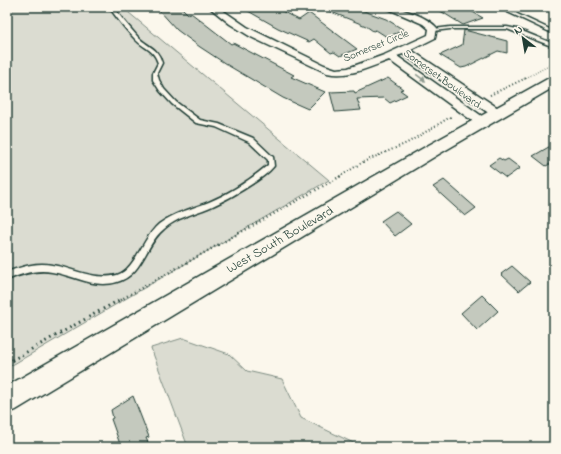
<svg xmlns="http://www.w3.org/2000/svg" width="561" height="454" viewBox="0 0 561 454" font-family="'Indie Flower',sans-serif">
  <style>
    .green { fill: #dbdcd1; stroke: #7d8c82 }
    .building { fill: #c4c9be; stroke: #1f3d34 }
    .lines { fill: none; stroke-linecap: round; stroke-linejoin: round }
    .service-casing { stroke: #1f3d34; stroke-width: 3 }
    .minor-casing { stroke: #1f3d34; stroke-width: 3 }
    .secondary-casing { stroke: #1f3d34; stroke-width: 3 }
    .path-far3 { stroke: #1f3d34; stroke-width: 1.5; stroke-dasharray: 0.5 2; stroke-linecap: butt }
    .path-far2 { stroke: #1f3d34; stroke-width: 2; stroke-dasharray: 1 2.5; stroke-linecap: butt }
    .path-far1 { stroke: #1f3d34; stroke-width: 2.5; stroke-dasharray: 1 3; stroke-linecap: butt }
    .path { stroke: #1f3d34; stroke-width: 3; stroke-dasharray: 1.5 4; stroke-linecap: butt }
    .service { fill: #fbf7ec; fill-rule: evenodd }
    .minor { fill: #fbf7ec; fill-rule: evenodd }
    .secondary { fill: #fbf7ec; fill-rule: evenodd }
    .oneway { fill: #8d9a90 }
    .labels { text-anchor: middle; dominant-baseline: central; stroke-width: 3; stroke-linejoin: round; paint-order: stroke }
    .far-street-label { font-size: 11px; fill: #1f3d34; stroke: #fbf7ec }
    .street-label { font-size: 13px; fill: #1f3d34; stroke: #fbf7ec }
  </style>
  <rect width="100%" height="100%" fill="#fbf7ec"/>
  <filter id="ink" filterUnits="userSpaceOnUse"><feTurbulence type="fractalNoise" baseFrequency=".025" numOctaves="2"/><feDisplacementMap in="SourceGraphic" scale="8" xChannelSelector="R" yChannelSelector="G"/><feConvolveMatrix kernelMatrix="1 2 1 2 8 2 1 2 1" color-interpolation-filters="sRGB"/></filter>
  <g filter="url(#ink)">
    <g class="green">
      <path d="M7,7H122L329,180L7,368Z"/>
      <path d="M183,338L229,354L247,371L282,379L301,418L362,447H188L151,348Z"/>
    </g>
    <g class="building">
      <path d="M169,7H181L188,14L191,13L231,44L233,43L294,75L291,77L325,92L308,109L283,98L229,66L200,47L177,30L159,10Z"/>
      <path d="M241,7H274L299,20L309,13L357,49L340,56L334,52L331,53L314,39L309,42L278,28Z"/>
      <path d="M319,7H353L386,19L404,30L387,37L376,30L373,31L366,26Z"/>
      <path d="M434,7H464L483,18L463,25Z"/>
      <path d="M464,30L507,41V53L498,51L466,67L461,68L440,55L462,45Z"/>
      <path d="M388,78L403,89L400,90L407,95L390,103L384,98L357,99L361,110L335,112L330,92L354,91L355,93Z"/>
      <path d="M554,144V162L546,166L533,156Z"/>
      <path d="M499,158L504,161L508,159L520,168L506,178L489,165Z"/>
      <path d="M444,180L476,208L465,216L433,187Z"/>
      <path d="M396,211L411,224L395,236L381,221Z"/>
      <path d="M512,266L530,282L519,291L501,274Z"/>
      <path d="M482,295L498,311L477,330L461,313Z"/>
      <path d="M133,396L149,437L146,438L150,447H121L111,419L113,418L111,410Z"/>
    </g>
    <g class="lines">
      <defs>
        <g id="service">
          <path d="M109,7H113C121,17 129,27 137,36C147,47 158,47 162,63L157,73L159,80L164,89L176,102L200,120L219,124L253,138L273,157L274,166C263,180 225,201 208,208C193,214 176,218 164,229C145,244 143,275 117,282C94,289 73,275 52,272C36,269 21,274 7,280V272C21,267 36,262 52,265C73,268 94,281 117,275C135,270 143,237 159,224C173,213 192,209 209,202C230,193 250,180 268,165V160L249,142L216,127L196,123L172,104L160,91L153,80V73L158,63C153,48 144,49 135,39C125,29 117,18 109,7Z"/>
          <path d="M497,7H502L554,31V34Z"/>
          <path d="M450,27H507L517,29L554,44V47L507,29H450L434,31L432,30L434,29Z"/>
        </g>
        <path id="minor" d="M209,7H218L247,27L324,65L336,69L348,68L384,55L428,35L429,29L423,24L384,7C399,7 427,16 437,28L435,38L411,50L501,110L503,113L501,116H493L403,54L397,56L486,119L488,122L486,125H478L389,60C370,67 349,78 327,73L251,37L230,24Z"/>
        <path id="secondary" d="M554,76V87L439,154L16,410L7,414V386L427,146L549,78Z"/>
      </defs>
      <use href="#service" class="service-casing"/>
      <use href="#minor" class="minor-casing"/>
      <use href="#secondary" class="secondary-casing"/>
      <path class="path-far3" d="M524,79L554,63"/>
      <g class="path-far2">
        <path d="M490,95L526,78"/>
        <path d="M339,177L363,162L407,143L452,116"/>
      </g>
      <path class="path-far1" d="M120,300L341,176"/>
      <path class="path" d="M7,363L121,299"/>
      <use href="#service" class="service"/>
      <use href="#minor" class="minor"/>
      <use href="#secondary" class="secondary"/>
    </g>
    <defs><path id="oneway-solid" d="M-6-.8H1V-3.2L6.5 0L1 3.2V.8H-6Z"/></defs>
    <use class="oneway" href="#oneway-solid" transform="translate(421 78) rotate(36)"/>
  </g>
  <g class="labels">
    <g class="far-street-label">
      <text transform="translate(376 46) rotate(-22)">Somerset Circle</text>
      <text transform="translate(442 79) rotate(36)">Somerset Boulevard</text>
    </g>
    <g class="street-label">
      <text transform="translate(280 240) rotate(-30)">West South Boulevard</text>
    </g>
  </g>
  <rect width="561" height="454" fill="none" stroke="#fbf7ec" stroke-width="24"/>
  <rect x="12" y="12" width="537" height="430" fill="none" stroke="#1f3d34" stroke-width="1.5" filter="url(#ink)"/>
  <g transform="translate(523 38) rotate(329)" stroke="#fbf7ec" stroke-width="3" paint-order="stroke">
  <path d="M0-3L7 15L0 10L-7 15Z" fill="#1f3d34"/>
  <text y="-6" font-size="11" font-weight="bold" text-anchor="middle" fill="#1f3d34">N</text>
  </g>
</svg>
